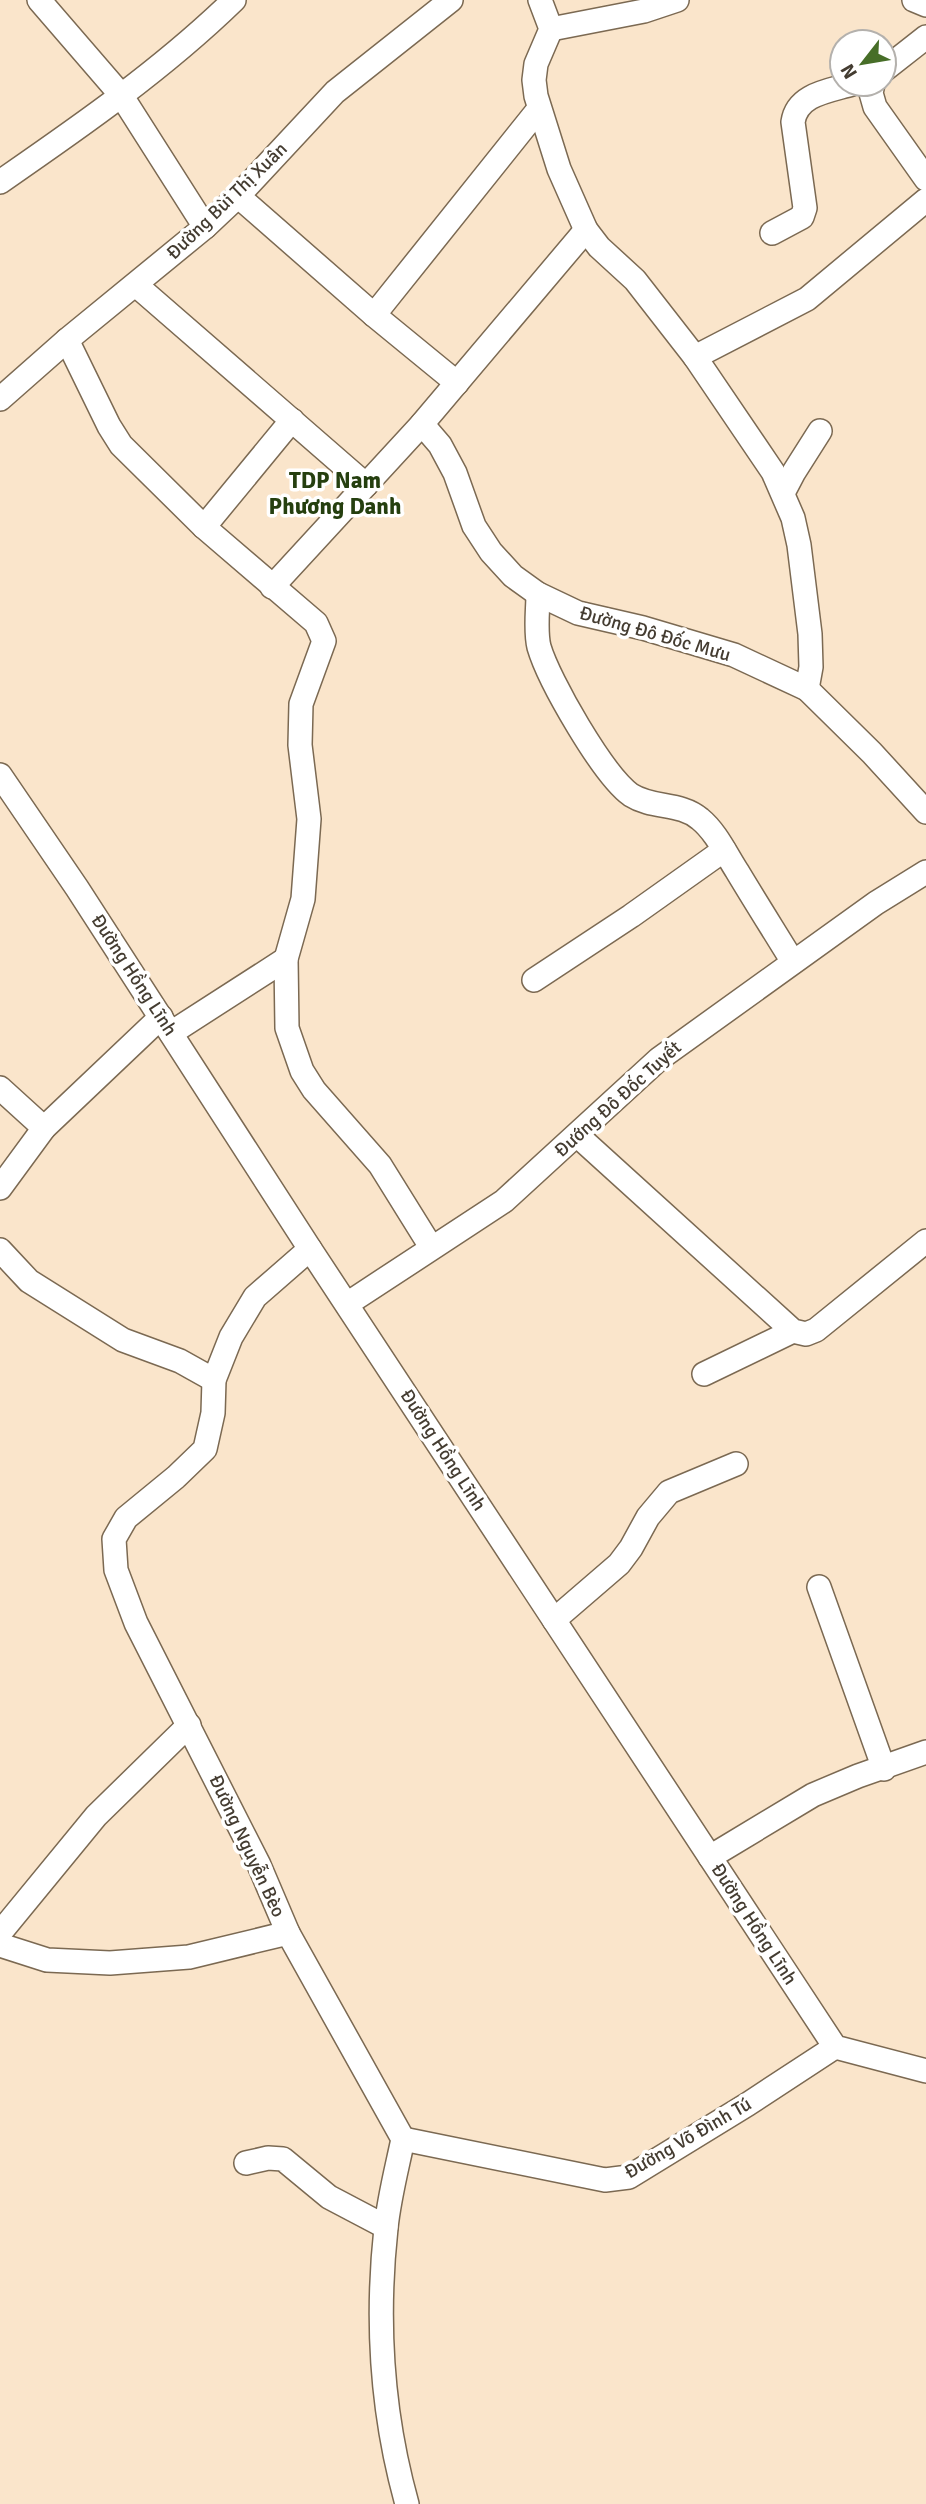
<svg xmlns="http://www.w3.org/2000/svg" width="926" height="2504" viewBox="0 0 926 2504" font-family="Signika,sans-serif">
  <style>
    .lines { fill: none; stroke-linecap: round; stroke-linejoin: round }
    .minor-casing { stroke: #7b6952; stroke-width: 26 }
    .minor { stroke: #fff; stroke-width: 23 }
    .labels { text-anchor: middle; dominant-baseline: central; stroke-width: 7; stroke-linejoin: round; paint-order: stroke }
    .street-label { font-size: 19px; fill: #443c31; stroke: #fff }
    .quarter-label { font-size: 23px; font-weight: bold; fill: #253f0f; stroke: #fff }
  </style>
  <rect width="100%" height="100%" fill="#fae5cb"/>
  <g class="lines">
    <defs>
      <g id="minor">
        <path d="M39,0L121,95L205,227"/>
        <path d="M540,0L551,29L536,64L534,80L536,96L559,169L586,230L599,247L635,280L695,357L773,472L793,518L799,545L810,634L811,667L807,689"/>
        <path d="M914,0L926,5"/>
        <path d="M551,29L644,11L677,0"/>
        <path d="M884,70L926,37"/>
        <path d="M873,84L871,93L875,107L926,179"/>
        <path d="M0,182C81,126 163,69 234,0"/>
        <path d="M238,196L374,315L457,383"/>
        <path d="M772,233L802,217L805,208L793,122C797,94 829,91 852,84"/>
        <path d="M136,285L366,485"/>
        <path d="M374,315L538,110"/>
        <path d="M67,340L109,426L121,445L204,527L316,623L324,641L301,704L300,745L309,819L303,899L286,959L287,1028L302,1071L314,1090L380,1165L431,1247"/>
        <path d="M695,357L807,299L926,200"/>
        <path d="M0,399L67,340L205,227L238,196L335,92L451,0"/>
        <path d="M422,424L440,445L455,473L474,526L491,552L513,576L538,594L578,613L643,628L734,655L807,689L872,753L926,812"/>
        <path d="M783,493L794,472L820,431"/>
        <path d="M204,527L292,420"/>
        <path d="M272,587L422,424L586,230"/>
        <path d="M538,594C538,610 535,631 539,647C549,681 603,775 631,795C653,809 680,802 700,819C716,832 726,854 737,871C755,901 774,931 793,962"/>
        <path d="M0,775L77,888L310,1249L835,2047L926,2071"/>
        <path d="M534,980L631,916L724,850"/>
        <path d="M171,1033L286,959"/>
        <path d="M0,1088L44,1128"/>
        <path d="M578,1136L793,1331L806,1334L816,1330L926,1241"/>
        <path d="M0,1188L44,1128L161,1017"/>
        <path d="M310,1249L255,1297L231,1337L214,1380L213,1413L205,1449L176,1477L126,1518L114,1539L116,1570L136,1623L259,1865L288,1933L403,2139C397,2168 389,2198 386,2228C376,2320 382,2415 407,2504"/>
        <path d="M0,1250L29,1281L123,1340L180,1361L214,1380"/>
        <path d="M347,1304L504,1201L659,1059L876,903L926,872"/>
        <path d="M704,1374L793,1331"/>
        <path d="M819,1587L884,1769"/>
        <path d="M554,1620L619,1564L631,1548L648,1517L669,1492L736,1464"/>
        <path d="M710,1857L813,1795L858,1776L926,1752"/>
        <path d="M0,1933L96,1816L189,1725"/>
        <path d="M0,1945L47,1960L110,1963L189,1957L288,1933"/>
        <path d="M403,2139L605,2180L629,2177L748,2104L835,2047"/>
        <path d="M246,2163L268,2158L283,2159L329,2197L386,2227"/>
      </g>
    </defs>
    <use href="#minor" class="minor-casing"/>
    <use href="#minor" class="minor"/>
  </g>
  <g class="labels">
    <g class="street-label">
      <text transform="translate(227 201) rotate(-44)">Đường Bùi Thị Xuân</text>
      <text transform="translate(655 634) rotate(16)">Đường Đô Đốc Mưu</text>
      <text transform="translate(134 975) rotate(57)">Đường Hồng Lĩnh</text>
      <text transform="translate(618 1099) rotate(-42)">Đướng Đô Đốc Tuyết</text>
      <text transform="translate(443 1450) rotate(57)">Đường Hồng Lĩnh</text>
      <text transform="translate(247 1846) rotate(65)">Đường Nguyễn Bèo</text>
      <text transform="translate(754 1924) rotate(57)">Đường Hồng Lĩnh</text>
      <text transform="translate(688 2138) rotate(-30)">Đường Võ Đình Tú</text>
    </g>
    <g class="quarter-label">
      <text x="335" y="480">TDP Nam<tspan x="335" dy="26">Phương Danh</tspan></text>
    </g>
  </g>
  <g transform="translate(863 63) rotate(239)"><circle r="33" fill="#ffffff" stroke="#b4b1ad" stroke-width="2"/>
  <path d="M0-5L12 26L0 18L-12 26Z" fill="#476e28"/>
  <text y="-10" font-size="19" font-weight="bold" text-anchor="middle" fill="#443c31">N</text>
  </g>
</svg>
